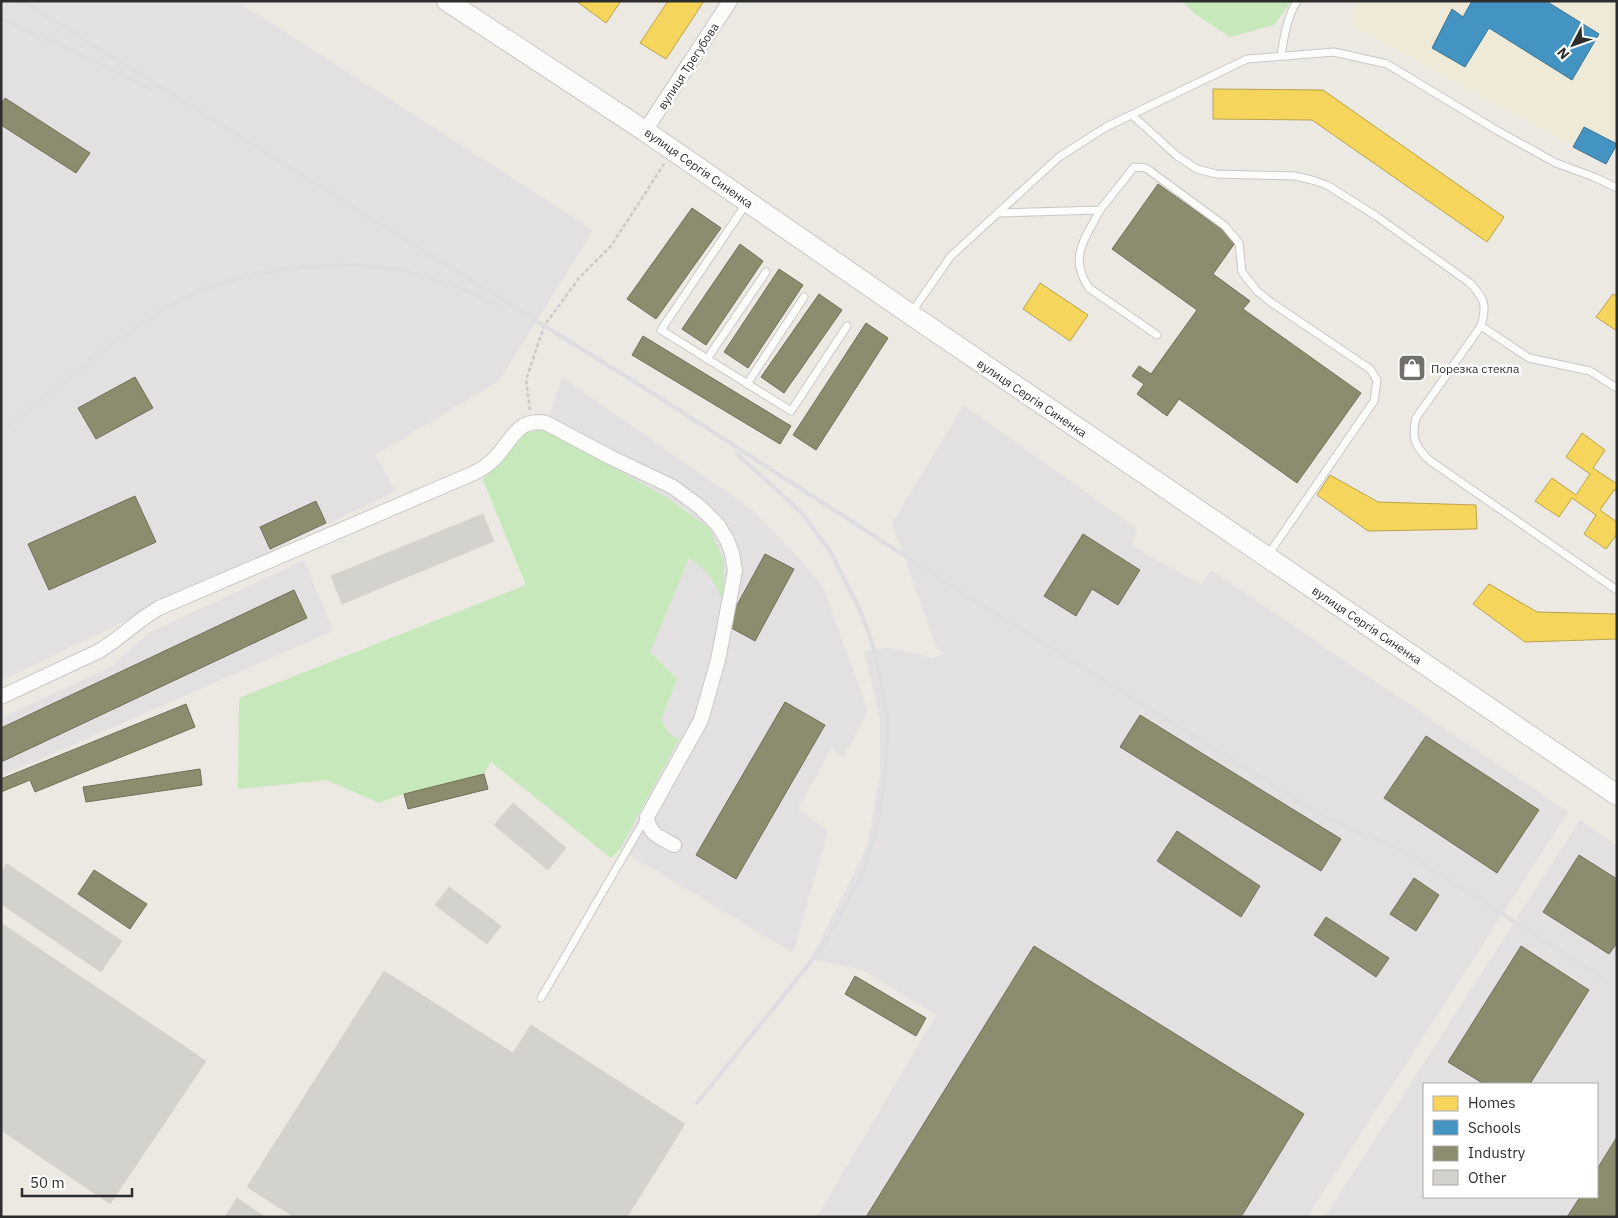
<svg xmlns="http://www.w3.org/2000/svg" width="1618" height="1218" viewBox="0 0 1618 1218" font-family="'IBM Plex Sans',sans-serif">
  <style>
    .industrial { fill: #e3e0e1; fill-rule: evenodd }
    .education { fill: #efead7 }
    .green { fill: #c6e8ba }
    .homes { fill: #f6d55c; stroke: #baa34e }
    .schools { fill: #4393c3; stroke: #3c7496 }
    .industry { fill: #8c8c6e; stroke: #70705a }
    .building { fill: #d4d2cd; stroke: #d7d4ce }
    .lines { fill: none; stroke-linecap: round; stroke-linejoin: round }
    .lane-casing { stroke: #c9c8c7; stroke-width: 9 }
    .street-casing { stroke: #c9c8c7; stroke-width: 16 }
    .secondary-casing { stroke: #c9c8c7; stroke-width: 22 }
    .path { stroke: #cacac9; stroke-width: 2.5; stroke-dasharray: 4 2.5; stroke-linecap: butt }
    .lane { stroke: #fcfcfb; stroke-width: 7 }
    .street { stroke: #fcfcfb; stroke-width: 14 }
    .secondary { stroke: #fcfcfb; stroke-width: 20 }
    .rail { stroke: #dedee0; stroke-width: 4 }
    .labels { text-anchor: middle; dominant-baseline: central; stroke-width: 5; stroke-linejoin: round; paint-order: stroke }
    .street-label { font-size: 12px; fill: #2d2d2d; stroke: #fff }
    .poi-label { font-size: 12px; fill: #2d2d2d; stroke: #fff; text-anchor: start }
  </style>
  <rect width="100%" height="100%" fill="#ece9e2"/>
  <g class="industrial">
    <path d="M1,1H237L593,230L499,381L375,455L396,491L1,681Z"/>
    <path d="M562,377L751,509L795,554L823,586L868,712L843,757L831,748L798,809L828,831L793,953L620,849L679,739L668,733L661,720L677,679L650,652L689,558L709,574L724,562L545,429Z"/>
    <path d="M964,405L1137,529L1131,545L1202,585L1211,570L1568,812L1307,1217H817L936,1015L863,970L811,959L867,847L880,774V718L864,651L890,648L933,658L943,654L936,646L892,523Z"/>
    <path d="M304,560L333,631L1,776V718L110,667L149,633Z"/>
    <path d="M1580,820L1617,846V1217H1325ZM1424,1084H1597V1197H1424Z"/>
  </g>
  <path class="education" d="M1355,1H1617V145L1606,164L1353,26Z"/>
  <g class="green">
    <path d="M1182,1H1292L1274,25L1230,37L1195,14Z"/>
    <path d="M545,429L666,497L710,529L724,562V602L709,574L689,558L650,652L677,679L661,720L668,733L679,739L620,849L611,858L491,762L484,774L404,794L379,803L327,780L238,789L239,698L526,585L483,480L525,433Z"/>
  </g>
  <g class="homes">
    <path d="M576,1H621L606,23Z"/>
    <path d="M668,1H704L666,59L640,43Z"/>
    <path d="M1213,89L1323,90L1504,217L1487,242L1312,120L1213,119Z"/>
    <path d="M1040,283L1088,315L1070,341L1023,309Z"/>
    <path d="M1613,294L1617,296V331L1596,317Z"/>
    <path d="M1582,433L1605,450L1593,468L1617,484V491L1614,490L1600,510L1617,522V534L1606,549L1584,534L1596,515L1572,498L1559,517L1535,501L1552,478L1576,495L1590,474L1566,457Z"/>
    <path d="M1330,475L1378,502L1476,505L1477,529L1368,531L1317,495Z"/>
    <path d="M1489,584L1537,612L1617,614V639L1525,642L1473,604Z"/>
  </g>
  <g class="schools">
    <path d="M1472,1H1546L1599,34L1572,80L1489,28L1465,67L1432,48L1452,9L1463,17Z"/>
    <path d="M1584,127L1617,144L1606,164L1573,147Z"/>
  </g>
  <g class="industry">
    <path d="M5,98L90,153L76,173L1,125V104Z"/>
    <path d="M1158,184L1237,240L1213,274L1250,301L1243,309L1361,393L1297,483L1179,399L1167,416L1137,394L1144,384L1132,376L1139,366L1151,374L1197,310L1112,249Z"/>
    <path d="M692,208L721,228L656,319L627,299Z"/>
    <path d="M740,244L763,261L706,345L682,329Z"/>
    <path d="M779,269L803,285L748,368L724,352Z"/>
    <path d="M819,294L842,310L784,393L761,377Z"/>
    <path d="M866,323L888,338L816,450L793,435Z"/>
    <path d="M643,336L791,426L780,444L632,355Z"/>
    <path d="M135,377L153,408L96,439L78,408Z"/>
    <path d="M135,496L156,542L49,590L28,544Z"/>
    <path d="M316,501L326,523L270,549L260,527Z"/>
    <path d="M1083,534L1140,570L1118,605L1092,589L1076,616L1044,596Z"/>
    <path d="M765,554L794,569L755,641L726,625Z"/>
    <path d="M294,590L307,618L1,762V728Z"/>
    <path d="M785,702L825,725L736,879L696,855Z"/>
    <path d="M186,704L195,727L35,792L30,780L1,792V779Z"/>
    <path d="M1140,715L1341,839L1321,871L1120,747Z"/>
    <path d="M1426,736L1539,810L1497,873L1384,798Z"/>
    <path d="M200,769L202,785L86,802L83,787Z"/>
    <path d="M484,774L488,789L408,809L404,794Z"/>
    <path d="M1177,831L1260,886L1241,917L1157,861Z"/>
    <path d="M1579,855L1617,879V943L1609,954L1543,912Z"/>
    <path d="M94,870L147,904L130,929L78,894Z"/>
    <path d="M1414,878L1439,895L1416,931L1390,914Z"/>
    <path d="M1326,917L1389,958L1376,977L1314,935Z"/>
    <path d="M1034,946L1304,1114L1241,1217H866Z"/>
    <path d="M1521,946L1589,990L1530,1084H1484L1448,1062Z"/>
    <path d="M855,976L926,1018L916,1036L845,994Z"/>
    <path d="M1617,1137V1217H1567L1580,1197H1597V1169Z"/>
  </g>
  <g class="building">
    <path d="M483,514L494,541L342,604L331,576Z"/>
    <path d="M513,803L566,848L548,870L494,825Z"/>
    <path d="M7,864L122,941L101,972L1,904V872Z"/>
    <path d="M449,887L501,926L487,944L435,905Z"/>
    <path d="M1,923L206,1061L110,1204L1,1130Z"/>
    <path d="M384,971L513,1053L531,1025L685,1124L627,1217H294L247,1187Z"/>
    <path d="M237,1198L265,1217H225Z"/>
  </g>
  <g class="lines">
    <defs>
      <g id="lane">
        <path d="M1281,55C1284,37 1287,17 1297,1"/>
        <path d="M1132,115L1177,156L1197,169L1216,174L1295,176L1312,180L1327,185L1376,216L1470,283C1485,299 1487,305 1481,326L1529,358L1590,371L1617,388"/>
        <path d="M746,204L661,330L791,411L847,326"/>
        <path d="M1100,210C1085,239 1068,257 1089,288L1157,335"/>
        <path d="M999,213L1100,210L1134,167L1146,168L1225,226L1239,243L1242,272L1257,291L1272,303L1370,369L1377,380L1374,401L1268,555"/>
        <path d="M911,313L951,256L1059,157L1106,127L1247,59L1334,52L1387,64L1498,131L1556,163L1594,177L1617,188"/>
        <path d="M1481,326L1416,418C1411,438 1415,446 1429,460L1617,590"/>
        <path d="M707,359L766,272"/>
        <path d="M747,384L804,297"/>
        <path d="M541,998L645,819"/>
      </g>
      <g id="street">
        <path d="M645,131L730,1"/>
        <path d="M1,697L99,651C121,638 136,621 159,608L474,473C482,469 488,465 494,459C511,442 517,417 546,423L610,457L673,487L700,507L718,525L727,540L732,553L735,571L718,660L701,720L647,817C649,835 660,837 674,845"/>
      </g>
      <path id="secondary" d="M447,1L645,131L910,314L1617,795"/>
    </defs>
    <use href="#lane" class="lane-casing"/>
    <use href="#street" class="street-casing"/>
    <use href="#secondary" class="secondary-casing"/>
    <path class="path" d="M530,410L526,380L544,326L579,278L611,246L664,164"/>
    <use href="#lane" class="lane"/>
    <use href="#street" class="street"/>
    <use href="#secondary" class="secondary"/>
    <g class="rail">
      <path d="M22,1L654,394L972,599L1323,816L1407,853L1607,981"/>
      <path d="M1,18L151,88"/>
      <path d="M1,433L101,351L165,308L212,286L258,273L302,267L354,265L404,270L457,287L502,306"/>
      <path d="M697,1103L797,979L823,946L862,875L877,827L886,770L887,717L878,667L871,639L859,608L830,551L801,512L737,454"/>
    </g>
  </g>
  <defs>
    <symbol id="shop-square" viewBox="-11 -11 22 22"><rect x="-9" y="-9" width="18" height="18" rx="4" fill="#706f6c" stroke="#fff"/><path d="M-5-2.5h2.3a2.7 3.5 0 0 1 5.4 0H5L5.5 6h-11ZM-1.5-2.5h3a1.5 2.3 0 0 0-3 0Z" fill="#fff"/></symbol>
  </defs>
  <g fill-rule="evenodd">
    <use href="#shop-square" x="1396" y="352" width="32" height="32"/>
  </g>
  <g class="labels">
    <g class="street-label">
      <text transform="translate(688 66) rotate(-57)">вулиця Трегубова</text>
      <text transform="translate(699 168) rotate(35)">вулиця Сергія Синенка</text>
      <text transform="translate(1032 398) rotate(34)">вулиця Сергія Синенка</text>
      <text transform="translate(1367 625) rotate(34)">вулиця Сергія Синенка</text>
    </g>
    <g class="poi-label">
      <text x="1431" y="368">Порезка стекла</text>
    </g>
  </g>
  <rect width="1618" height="1218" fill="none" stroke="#2d2d2d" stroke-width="5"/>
  <rect x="1423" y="1083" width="175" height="115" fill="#ffffff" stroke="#ababab"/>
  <rect x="1433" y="1096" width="25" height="15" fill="#f6d55c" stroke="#ababab"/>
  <text x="1468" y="1108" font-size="15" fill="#2d2d2d">Homes</text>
  <rect x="1433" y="1120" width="25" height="15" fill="#4393c3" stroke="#ababab"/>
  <text x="1468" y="1133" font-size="15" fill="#2d2d2d">Schools</text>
  <rect x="1433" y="1146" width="25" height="15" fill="#8c8c6e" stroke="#ababab"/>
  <text x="1468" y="1158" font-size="15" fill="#2d2d2d">Industry</text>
  <rect x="1433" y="1170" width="25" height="15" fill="#d4d2cd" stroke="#ababab"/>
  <text x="1468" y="1183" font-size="15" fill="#2d2d2d">Other</text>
  <g transform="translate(1573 45) rotate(229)" stroke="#ffffff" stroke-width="4" paint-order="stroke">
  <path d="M0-4L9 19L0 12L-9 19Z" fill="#2d2d2d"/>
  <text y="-8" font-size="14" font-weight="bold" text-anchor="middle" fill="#2d2d2d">N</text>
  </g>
  <path d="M22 1188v8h110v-8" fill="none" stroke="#2d2d2d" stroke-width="2.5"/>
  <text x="30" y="1188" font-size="15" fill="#2d2d2d" stroke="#ffffff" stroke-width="4" paint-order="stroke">50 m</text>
</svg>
